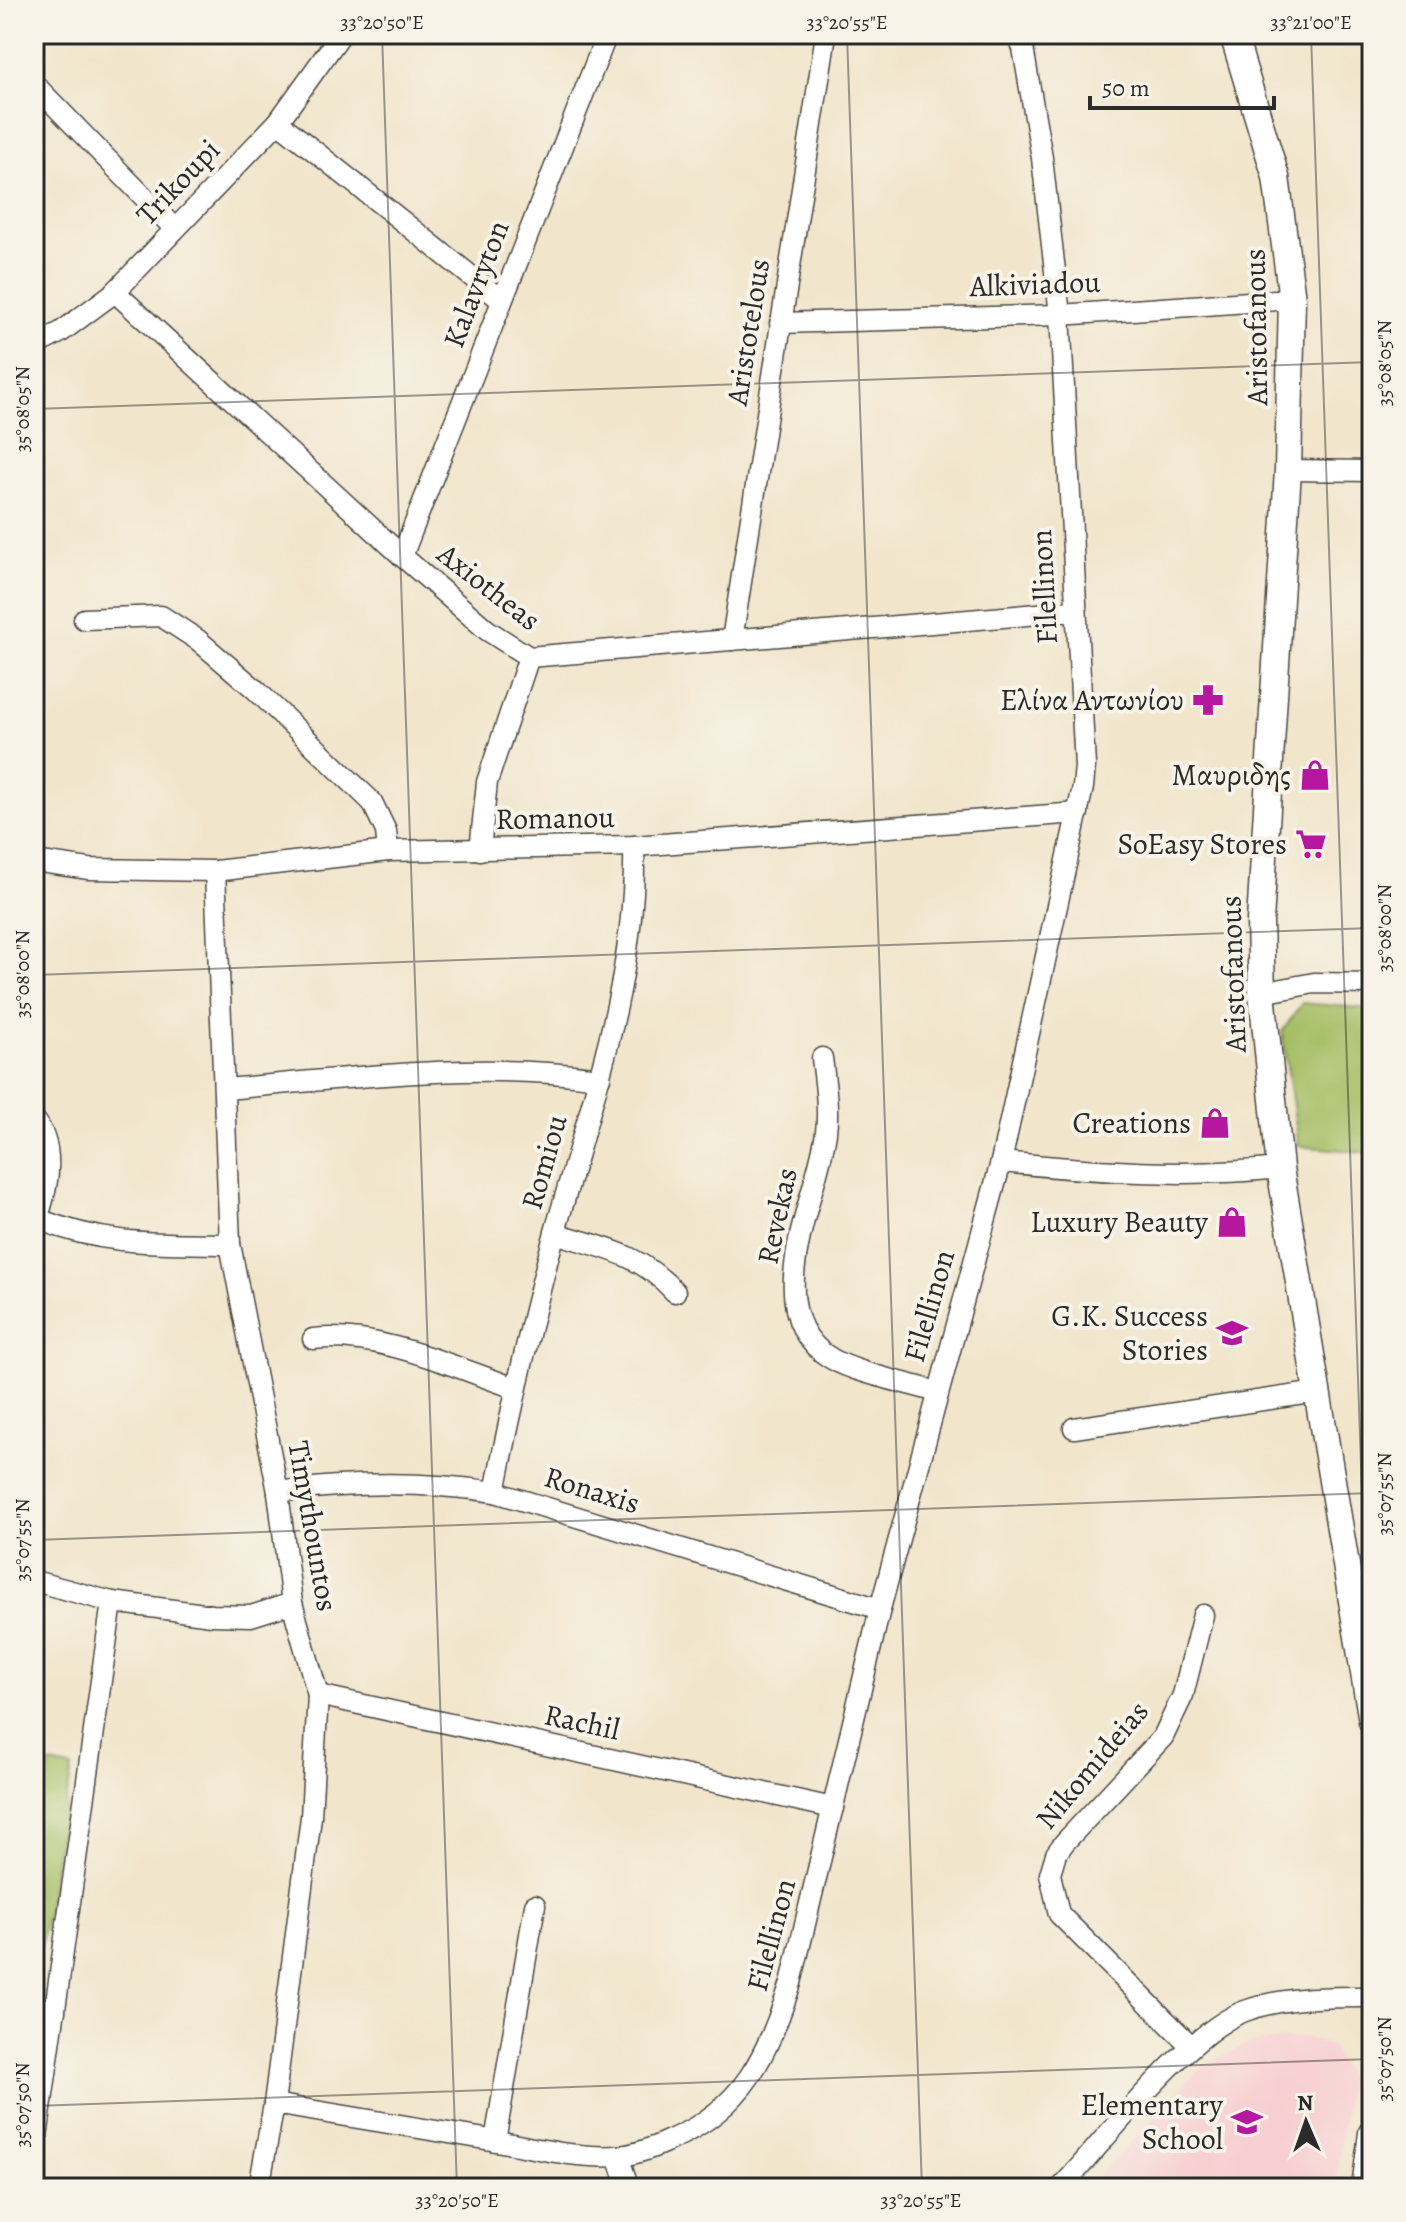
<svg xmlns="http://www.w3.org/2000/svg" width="1406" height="2222" viewBox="0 0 1406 2222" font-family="Alegreya,serif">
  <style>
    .built { fill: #f7cfd2 }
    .green { fill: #a4be64; stroke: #687448; stroke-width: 2 }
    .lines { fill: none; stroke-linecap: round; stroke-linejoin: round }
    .minor-casing { stroke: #494743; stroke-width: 23 }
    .tertiary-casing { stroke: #494743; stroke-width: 29 }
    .minor { stroke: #fff; stroke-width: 20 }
    .tertiary { stroke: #fff; stroke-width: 26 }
    .ticks { fill: none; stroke: #2b2b2b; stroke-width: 2; stroke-opacity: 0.45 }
    .labels { text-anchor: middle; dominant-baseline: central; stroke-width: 8; stroke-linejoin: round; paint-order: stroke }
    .street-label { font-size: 30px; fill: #2b2b2b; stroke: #f7f3e8 }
    .poi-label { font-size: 30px; fill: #2b2b2b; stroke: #f7f3e8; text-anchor: end }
    .neatline { fill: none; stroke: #2b2b2b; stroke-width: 3 }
    .ticks-label { font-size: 20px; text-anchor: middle; fill: #2b2b2b }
  </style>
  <rect width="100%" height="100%" fill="#f7f3e8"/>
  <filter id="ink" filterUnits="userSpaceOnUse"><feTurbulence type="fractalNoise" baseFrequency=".0125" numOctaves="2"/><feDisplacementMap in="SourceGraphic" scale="16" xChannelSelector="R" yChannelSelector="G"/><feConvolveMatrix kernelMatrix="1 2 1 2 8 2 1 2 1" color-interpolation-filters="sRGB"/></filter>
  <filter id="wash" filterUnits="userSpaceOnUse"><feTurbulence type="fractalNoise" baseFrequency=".006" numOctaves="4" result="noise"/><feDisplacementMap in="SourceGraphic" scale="32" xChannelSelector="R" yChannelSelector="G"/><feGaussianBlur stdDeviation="1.8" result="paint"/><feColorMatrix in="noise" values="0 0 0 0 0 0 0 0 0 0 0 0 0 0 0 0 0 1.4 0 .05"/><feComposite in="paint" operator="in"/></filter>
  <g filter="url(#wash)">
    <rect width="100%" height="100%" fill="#f1e5cb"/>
    <path class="built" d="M1304,2037L1331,2046L1348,2077L1336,2188H1087L1198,2070L1248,2043Z"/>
    <g class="green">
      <path d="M1302,1003L1372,1009V1153L1299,1146L1282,1032Z"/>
      <path d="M34,1761L72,1768L38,1962L34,1964Z"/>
    </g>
  </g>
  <g filter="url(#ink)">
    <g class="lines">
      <defs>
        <g id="minor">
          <path d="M34,84L174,228"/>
          <path d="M278,122L501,300"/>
          <path d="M115,292L402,556L487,630L529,657L1074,611"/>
          <path d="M780,323L1060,315L1292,299"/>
          <path d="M34,346L61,332L115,292L278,122L341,34"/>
          <path d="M1288,470L1372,471"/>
          <path d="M402,556L607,34"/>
          <path d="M84,619L161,616L198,640L256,690L372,802L386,831L388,851"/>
          <path d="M732,640L826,34"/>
          <path d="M480,850L487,782L529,657"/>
          <path d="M34,861L89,869L215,871L388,851L634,846L1078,813"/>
          <path d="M215,871L230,1244L278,1492L292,1603L318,1695L311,1817L274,2104L259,2188"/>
          <path d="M1262,993L1314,983L1372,984"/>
          <path d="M822,1058C825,1082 829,1108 826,1132C818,1197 754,1314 832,1359C856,1373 908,1383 937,1392"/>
          <path d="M226,1089C350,1078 476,1061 600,1078"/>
          <path d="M34,1119C59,1151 46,1195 34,1229"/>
          <path d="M1001,1162C1094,1171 1186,1178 1280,1168"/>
          <path d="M38,1219C105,1246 158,1243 230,1244"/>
          <path d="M555,1233C606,1249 637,1252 675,1292"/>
          <path d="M313,1339C380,1332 451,1366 515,1388"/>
          <path d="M1074,1428L1318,1392"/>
          <path d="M278,1492C352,1482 421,1481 495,1492L880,1609"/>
          <path d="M495,1492C512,1404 532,1318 555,1232C590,1107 637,978 634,846"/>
          <path d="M34,1581L112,1602L212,1615L251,1616L292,1603"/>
          <path d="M318,1695L833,1808"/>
          <path d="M34,2007L55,2011"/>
          <path d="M1191,2046L1059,1914L1050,1874L1056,1854L1064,1843L1163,1737L1183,1695L1203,1615"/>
          <path d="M274,2104C344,2116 414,2127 485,2139C528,2146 573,2159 618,2156C636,2155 653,2148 670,2140C745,2108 766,2056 791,1983L880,1609L1001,1162L1083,787L1085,766L1060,315L1042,158L1023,48L1017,34"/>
          <path d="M495,2141L535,1905"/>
          <path d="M618,2156L629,2188"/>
          <path d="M34,2159L112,1602"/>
          <path d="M1061,2188C1104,2141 1189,2031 1245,2011C1285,1996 1330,1997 1372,1997"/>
        </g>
        <g id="tertiary">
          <path d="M1233,34L1276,177L1292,299L1288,470L1260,922L1262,993L1280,1168L1372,1721"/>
          <path d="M1365,2188L1372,2133"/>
        </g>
      </defs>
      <use href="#minor" class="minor-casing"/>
      <use href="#tertiary" class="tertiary-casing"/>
      <use href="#minor" class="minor"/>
      <use href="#tertiary" class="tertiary"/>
    </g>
  </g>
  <path class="ticks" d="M382,34L457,2188M847,34L922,2188M1311,34L1372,1779M34,409L1372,362M34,975L1372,928M34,1540L1372,1493M34,2106L1372,2059"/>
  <defs>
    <symbol id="pharmacy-bare" viewBox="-9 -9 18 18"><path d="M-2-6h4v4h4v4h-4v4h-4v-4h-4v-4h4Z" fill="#b5179e" stroke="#f7f3e8" stroke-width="2.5" paint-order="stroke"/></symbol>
    <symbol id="shop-bare" viewBox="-9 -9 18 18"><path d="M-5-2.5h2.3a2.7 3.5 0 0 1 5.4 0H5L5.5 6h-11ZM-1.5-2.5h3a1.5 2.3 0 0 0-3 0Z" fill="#b5179e" stroke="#f7f3e8" stroke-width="2.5" paint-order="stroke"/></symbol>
    <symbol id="supermarket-bare" viewBox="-9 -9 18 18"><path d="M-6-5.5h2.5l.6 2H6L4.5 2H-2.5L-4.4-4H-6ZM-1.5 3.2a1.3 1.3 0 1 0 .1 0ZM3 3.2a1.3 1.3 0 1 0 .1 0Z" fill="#b5179e" stroke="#f7f3e8" stroke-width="2.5" paint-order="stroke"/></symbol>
    <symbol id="school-bare" viewBox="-9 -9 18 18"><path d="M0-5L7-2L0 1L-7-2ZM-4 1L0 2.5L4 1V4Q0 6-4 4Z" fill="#b5179e" stroke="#f7f3e8" stroke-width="2.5" paint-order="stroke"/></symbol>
  </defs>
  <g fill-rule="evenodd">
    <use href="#pharmacy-bare" x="1186" y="678" width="44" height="44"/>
    <use href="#shop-bare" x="1293" y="753" width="44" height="44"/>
    <use href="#supermarket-bare" x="1289" y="822" width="44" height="44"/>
    <use href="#shop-bare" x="1193" y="1101" width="44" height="44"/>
    <use href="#shop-bare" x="1210" y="1200" width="44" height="44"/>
    <use href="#school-bare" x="1210" y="1311" width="44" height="44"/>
    <use href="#school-bare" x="1225" y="2100" width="44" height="44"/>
  </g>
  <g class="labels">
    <g class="street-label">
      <text transform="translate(178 182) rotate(-46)">Trikoupi</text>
      <text transform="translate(476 284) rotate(-69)">Kalavryton</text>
      <text transform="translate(1035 284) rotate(-2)">Alkiviadou</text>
      <text transform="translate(1256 327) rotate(-91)">Aristofanous</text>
      <text transform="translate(748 332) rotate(-81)">Aristotelous</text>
      <text transform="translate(489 587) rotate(38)">Axiotheas</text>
      <text transform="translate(1044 587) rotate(-93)">Filellinon</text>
      <text transform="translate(555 818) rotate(-1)">Romanou</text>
      <text transform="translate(1233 974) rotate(-92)">Aristofanous</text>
      <text transform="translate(544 1162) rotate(-74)">Romiou</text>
      <text transform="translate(777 1216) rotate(-78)">Revekas</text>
      <text transform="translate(929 1306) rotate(-74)">Filellinon</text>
      <text transform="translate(592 1490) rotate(17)">Ronaxis</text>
      <text transform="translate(313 1526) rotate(80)">Timythountos</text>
      <text transform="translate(582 1722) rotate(12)">Rachil</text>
      <text transform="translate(1092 1765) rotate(-50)">Nikomideias</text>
      <text transform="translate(771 1935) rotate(-75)">Filellinon</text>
    </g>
    <g class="poi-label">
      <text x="1184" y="700">Ελίνα Αντωνίου</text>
      <text x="1291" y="775">Μαυριδης</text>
      <text x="1287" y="844">SoEasy Stores</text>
      <text x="1191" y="1123">Creations</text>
      <text x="1208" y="1222">Luxury Beauty</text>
      <text x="1208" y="1316">G.K. Success<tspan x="1208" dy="34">Stories</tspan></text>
      <text x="1223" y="2105">Elementary<tspan x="1223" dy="34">School</tspan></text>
    </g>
  </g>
  <rect width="1406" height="2222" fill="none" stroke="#f7f3e8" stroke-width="88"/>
  <g transform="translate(1306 2122) rotate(358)" stroke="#f7f3e8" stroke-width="6" paint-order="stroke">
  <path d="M0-6L14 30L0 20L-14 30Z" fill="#2b2b2b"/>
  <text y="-12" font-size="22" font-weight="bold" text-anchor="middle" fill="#2b2b2b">N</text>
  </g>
  <path d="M1090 96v12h184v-12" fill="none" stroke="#2b2b2b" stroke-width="4"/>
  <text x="1102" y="96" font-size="24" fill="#2b2b2b" stroke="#f7f3e8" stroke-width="6" paint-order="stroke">50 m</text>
  <rect x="44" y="44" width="1318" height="2134" class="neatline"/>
  <g class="ticks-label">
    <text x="382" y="29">33°20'50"E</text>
    <text x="847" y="29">33°20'55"E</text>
    <text x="1311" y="29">33°21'00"E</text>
    <text transform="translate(1384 363) rotate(-90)" y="7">35°08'05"N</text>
    <text transform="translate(22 409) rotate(-90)" y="7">35°08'05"N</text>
    <text transform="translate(1384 928) rotate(-90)" y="7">35°08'00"N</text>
    <text transform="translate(22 974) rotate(-90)" y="7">35°08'00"N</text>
    <text transform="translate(1384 1494) rotate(-90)" y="7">35°07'55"N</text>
    <text transform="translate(22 1540) rotate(-90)" y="7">35°07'55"N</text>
    <text transform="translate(1384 2059) rotate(-90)" y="7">35°07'50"N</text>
    <text transform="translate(22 2105) rotate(-90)" y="7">35°07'50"N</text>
    <text x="457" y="2207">33°20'50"E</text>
    <text x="921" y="2207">33°20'55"E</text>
  </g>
</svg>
